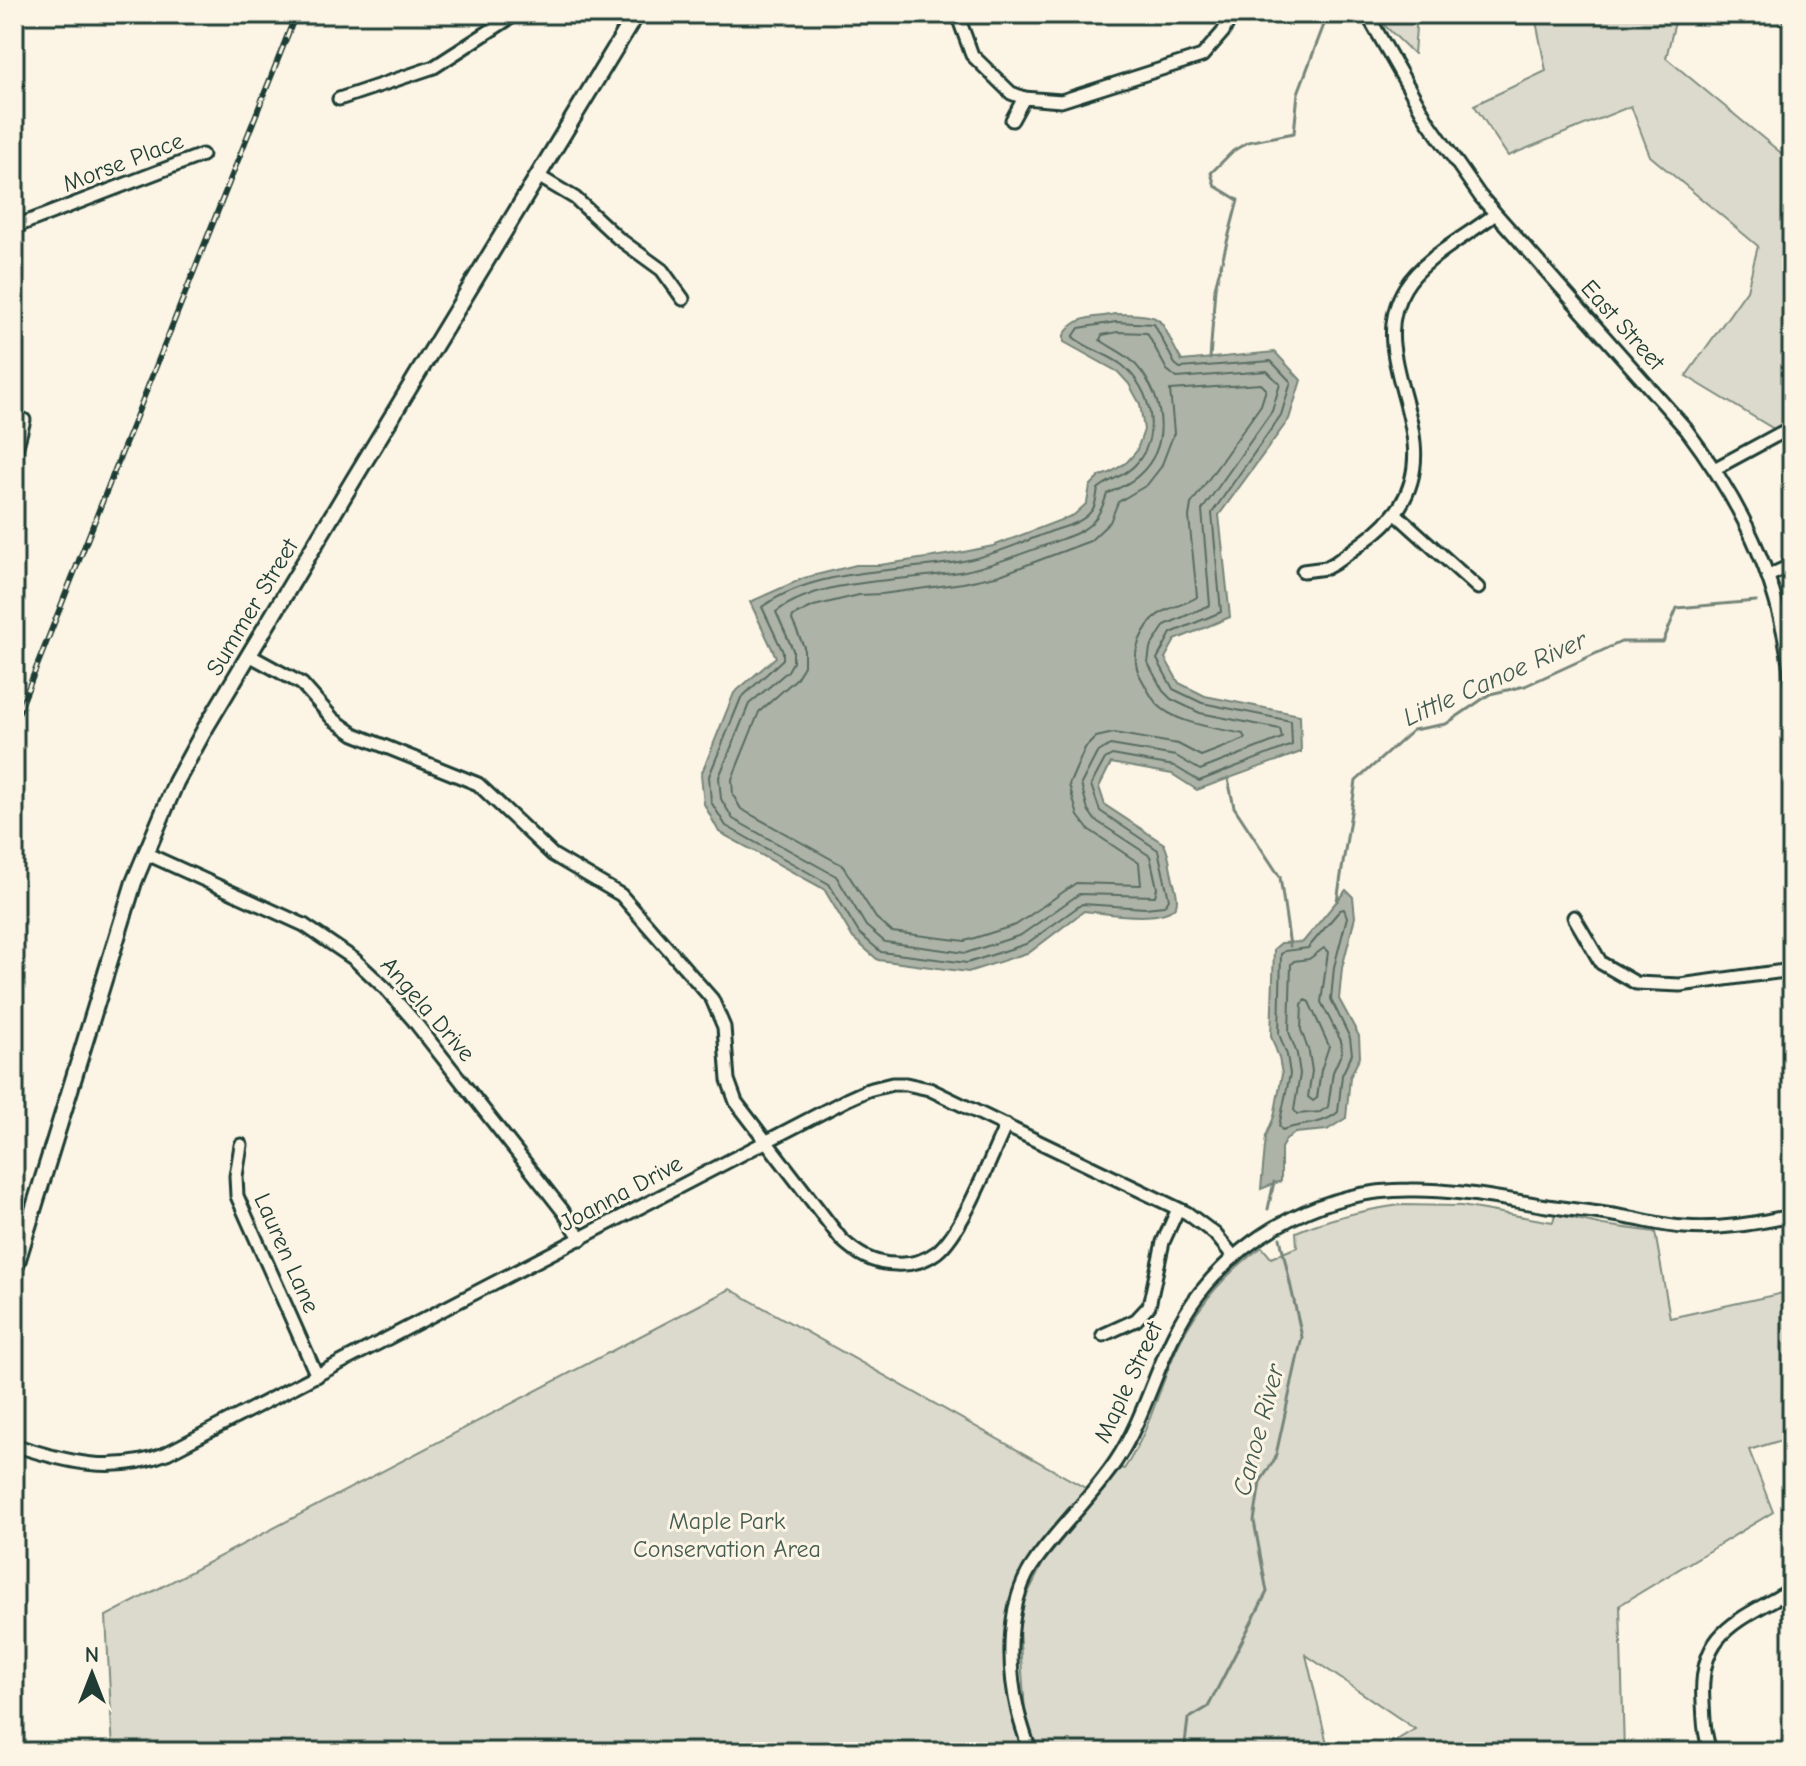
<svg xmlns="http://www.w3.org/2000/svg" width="1806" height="1766" viewBox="0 0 1806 1766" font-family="'Comic Neue',sans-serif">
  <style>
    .green { fill: #dcdacc; stroke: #7e8c80; stroke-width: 2 }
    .water { fill: #aeb3a7; stroke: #758479; stroke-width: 2 }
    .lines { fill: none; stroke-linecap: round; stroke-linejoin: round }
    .shore { stroke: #586c62; stroke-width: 2 }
    .stream { stroke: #758479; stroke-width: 3 }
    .minor-casing { stroke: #1f3d34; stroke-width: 17 }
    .major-casing { stroke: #1f3d34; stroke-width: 20 }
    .minor { stroke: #fcf5e5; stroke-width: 11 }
    .major { stroke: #fcf5e5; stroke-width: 14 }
    .rail-casing { stroke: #1f3d34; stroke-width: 6 }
    .rail { stroke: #fcf5e5; stroke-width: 3; stroke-dasharray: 9; stroke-linecap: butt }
    .labels { text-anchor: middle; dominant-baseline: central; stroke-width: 6; stroke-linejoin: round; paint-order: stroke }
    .street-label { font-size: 24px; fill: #1f3d34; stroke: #fcf5e5 }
    .park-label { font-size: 24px; fill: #455c52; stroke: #fcf5e5 }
    .water-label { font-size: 26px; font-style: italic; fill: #435a51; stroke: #fcf5e5 }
  </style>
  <rect width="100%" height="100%" fill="#fcf5e5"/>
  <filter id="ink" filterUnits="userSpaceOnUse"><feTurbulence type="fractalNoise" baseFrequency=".0125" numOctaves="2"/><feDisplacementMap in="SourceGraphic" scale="16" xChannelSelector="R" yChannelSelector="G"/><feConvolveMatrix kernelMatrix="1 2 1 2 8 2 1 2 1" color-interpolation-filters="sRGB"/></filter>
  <g filter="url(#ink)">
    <g class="green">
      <path d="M1378,14H1417L1414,54L1381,22Z"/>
      <path d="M1500,14H1677L1666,58L1792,162V440L1686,376L1747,290L1758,246L1650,156L1631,106L1508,156L1474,105L1546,71L1536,21Z"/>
      <path d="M1400,1205L1461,1206L1553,1222L1555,1214L1603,1225L1655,1232L1670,1318L1792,1291V1437L1749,1450L1773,1512L1620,1605L1624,1752H1377L1415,1729L1306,1655L1329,1752H1038L1025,1711L1019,1631L1024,1601L1043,1563L1121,1468L1124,1469C1147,1435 1156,1399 1171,1362C1189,1316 1221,1276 1262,1247L1271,1258L1297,1247L1296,1232C1329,1218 1364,1210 1400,1205Z"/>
      <path d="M730,1289L1087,1489C1064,1516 1035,1544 1019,1577C997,1621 1007,1706 1023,1752H113L106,1616Z"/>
    </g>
    <g class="water">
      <path d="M1115,314C1171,314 1156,318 1182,361L1275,352L1301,380L1289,419L1219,515L1230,617L1175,640L1165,658L1179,683L1205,696L1300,715L1301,752L1197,790L1172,774L1111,763L1099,787L1105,805L1164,844C1170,856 1170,868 1173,880C1175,887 1179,898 1176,905C1166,924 1103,913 1084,911L1030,952L968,972L878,960L853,938L824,889L719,832L704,804L701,775L734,693L776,657L750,602L804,578L856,565H880L959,553L993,546L1074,515L1087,503L1090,486L1100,476L1110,473L1127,462L1136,452L1144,430L1140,404L1129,384L1118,372L1064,342V335C1077,314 1094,319 1115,314Z"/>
      <path d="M1346,890L1353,897L1355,917L1342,968L1339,999L1359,1036L1360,1057L1350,1077L1346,1118L1327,1130L1295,1133L1286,1139L1281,1148V1181L1261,1189L1266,1136L1274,1117L1282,1074L1279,1058L1271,1036L1274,949L1281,943L1303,942Z"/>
    </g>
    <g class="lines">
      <g class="shore">
        <path d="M1116,322L1154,324L1175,364L1180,368L1271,361L1291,382L1281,415L1212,513L1221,612L1171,633L1157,659L1173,689L1202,703L1291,721L1292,745L1199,781L1174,766L1112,755L1105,759L1091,785L1100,811L1158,850L1169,899L1164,906L1145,908L1082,904L1026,944L967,963L881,952L859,933L829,884L726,826L711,802L709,776L741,698L783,659V652L762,607C815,568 896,572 958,562C991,556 1021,543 1052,531C1067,526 1086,522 1094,507C1096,502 1097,494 1098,489C1109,479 1124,477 1135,465C1162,436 1152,389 1122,365C1108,354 1087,349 1073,337L1079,328Z"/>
        <path d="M1118,332L1147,333L1167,370L1177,378L1267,371L1280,384L1272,411L1202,510L1210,605L1165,625L1150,648L1148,663L1163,691L1171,699L1200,713L1280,729L1282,738L1200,770L1176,756L1110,745L1097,753L1081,784L1088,810L1095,820L1150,856L1157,888L1155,896L1079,894L1021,935L966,953L885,942L866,926L836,876L733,819L721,799L719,777L749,704L788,671L793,662V650L776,612C824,576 907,582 965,571C993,565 1019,555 1046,545C1081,531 1095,532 1107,494C1118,488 1130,484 1139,475C1174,443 1163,390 1131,360C1122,352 1110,347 1100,340L1102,335Z"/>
        <path d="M1261,384L1266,389L1261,405L1191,504L1189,517L1197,597C1184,606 1165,607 1153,619C1139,635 1130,657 1140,676C1145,685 1150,695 1156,703C1175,724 1217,728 1243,734L1245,739L1201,756L1178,744L1114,733L1096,737L1085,748L1069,785L1078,816L1088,829L1139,863L1141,885L1076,883L1016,925L965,941L892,932L876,918L842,865L741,809L733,795L732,779L759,712L796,679L804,666V647L792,620L793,616L814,606L859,595L882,594L963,583L1000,575L1090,541L1110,522L1118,502L1147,485L1161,467L1174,433L1170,390Z"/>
        <path d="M1344,909L1347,917L1334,967L1331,999L1350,1038L1352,1054L1342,1075L1338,1112C1322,1126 1300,1123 1282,1130L1279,1126L1290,1074L1287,1055L1279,1034L1281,954L1285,951L1308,948L1340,910Z"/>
        <path d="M1324,948L1328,952L1321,1002L1341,1041L1342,1052L1333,1072L1328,1107L1320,1112L1297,1114L1294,1110L1300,1074L1297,1054L1289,1032L1291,964L1294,961L1309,959Z"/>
        <path d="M1305,1000L1309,1002L1329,1046L1321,1070L1317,1098L1313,1101L1308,1097L1312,1071L1309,1052L1301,1030L1302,1004Z"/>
      </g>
      <g class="stream">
        <path d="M1210,359L1215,288L1238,200L1215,186L1211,173L1233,151L1248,142L1294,133L1298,93L1325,22L1322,14"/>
        <path d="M1785,593L1792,594"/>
        <path d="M1228,779L1234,807L1280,877L1290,946"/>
        <path d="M1337,901L1356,781L1413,730L1446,724L1490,694L1525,686L1621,642H1663L1677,608L1756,601"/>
        <path d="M1268,1209L1274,1182"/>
        <path d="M1184,1752L1188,1719L1208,1707L1267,1592L1254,1521L1260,1482L1275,1459L1302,1337L1280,1238"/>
      </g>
      <defs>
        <g id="minor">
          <path d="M957,14L972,55L1011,93L1024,98"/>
          <path d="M1367,14L1427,120L1480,196L1686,429C1746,509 1783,588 1792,689"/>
          <path d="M1786,14L1792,18"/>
          <path d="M339,99L434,67L516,14"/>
          <path d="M1012,120L1024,98L1061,101L1202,56L1223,32L1232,14"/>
          <path d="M538,176L575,198L618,238L662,270L683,299"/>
          <path d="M14,227L202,155"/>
          <path d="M14,457L24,420"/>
          <path d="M1716,468L1792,427"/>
          <path d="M1395,513L1478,588"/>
          <path d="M1303,571L1326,568L1335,563C1356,547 1385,529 1400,506C1447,432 1362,358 1405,288C1422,259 1467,236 1494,215"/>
          <path d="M1768,576L1792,565"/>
          <path d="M249,655L302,684L333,719L354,734L478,784L553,855L621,895L712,999L724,1027L728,1080L736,1102L841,1239C857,1254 873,1264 896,1264C911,1265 925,1261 937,1252C964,1230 990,1158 1006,1125"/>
          <path d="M145,853L304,925L354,959L386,989L414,1021L563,1211L581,1239"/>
          <path d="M1574,917L1601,963L1636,983L1680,985L1792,970"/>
          <path d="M241,1145L236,1176L237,1196L317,1376"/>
          <path d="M1103,1335L1136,1320L1149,1306L1163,1242L1178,1209"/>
          <path d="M14,1445C66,1462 114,1475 167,1453L848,1099L868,1090L892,1084H906L929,1089L1187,1213L1215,1234L1234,1257"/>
          <path d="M1030,1752C1026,1738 1021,1725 1018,1712C1007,1664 1006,1600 1036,1560C1061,1525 1093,1496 1116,1461C1151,1408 1160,1344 1199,1294C1249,1230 1327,1190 1409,1190C1454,1189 1502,1199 1547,1206C1573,1210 1599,1212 1625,1217C1644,1220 1664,1226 1684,1227C1721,1230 1756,1223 1792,1216"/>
          <path d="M1711,1752C1704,1736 1704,1720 1703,1702C1698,1630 1738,1622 1792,1589"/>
        </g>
        <path id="major" d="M14,1272L134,882L176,782L206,727L354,479L636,14"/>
      </defs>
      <use href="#minor" class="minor-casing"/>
      <use href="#major" class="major-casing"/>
      <use href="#minor" class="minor"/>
      <use href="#major" class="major"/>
      <defs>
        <path id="rail" d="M14,724L296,14"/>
      </defs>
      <use href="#rail" class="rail-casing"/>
      <use href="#rail" class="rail"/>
    </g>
  </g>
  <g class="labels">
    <g class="street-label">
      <text transform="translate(123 162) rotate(-21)">Morse Place</text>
      <text transform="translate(1623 325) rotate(48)">East Street</text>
      <text transform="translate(252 607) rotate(-59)">Summer Street</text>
      <text transform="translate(428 1009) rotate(49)">Angela Drive</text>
      <text transform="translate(621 1193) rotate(-28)">Joanna Drive</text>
      <text transform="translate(287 1253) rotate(66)">Lauren Lane</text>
      <text transform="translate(1128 1382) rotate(-65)">Maple Street</text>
    </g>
    <g class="park-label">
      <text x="727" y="1521">Maple Park<tspan x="727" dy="28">Conservation Area</tspan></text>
    </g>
    <g class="water-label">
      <text transform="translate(1495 679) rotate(-24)">Little Canoe River</text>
      <text transform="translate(1259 1430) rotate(-75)">Canoe River</text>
    </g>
  </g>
  <rect width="1806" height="1766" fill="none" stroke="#fcf5e5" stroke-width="48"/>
  <rect x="24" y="24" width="1758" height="1718" fill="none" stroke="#1f3d34" stroke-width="3" filter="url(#ink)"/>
  <g transform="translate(92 1674)" stroke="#fcf5e5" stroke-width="6" paint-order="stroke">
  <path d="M0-6L14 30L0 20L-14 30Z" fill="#1f3d34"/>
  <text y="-12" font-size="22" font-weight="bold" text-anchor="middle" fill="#1f3d34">N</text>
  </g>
</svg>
